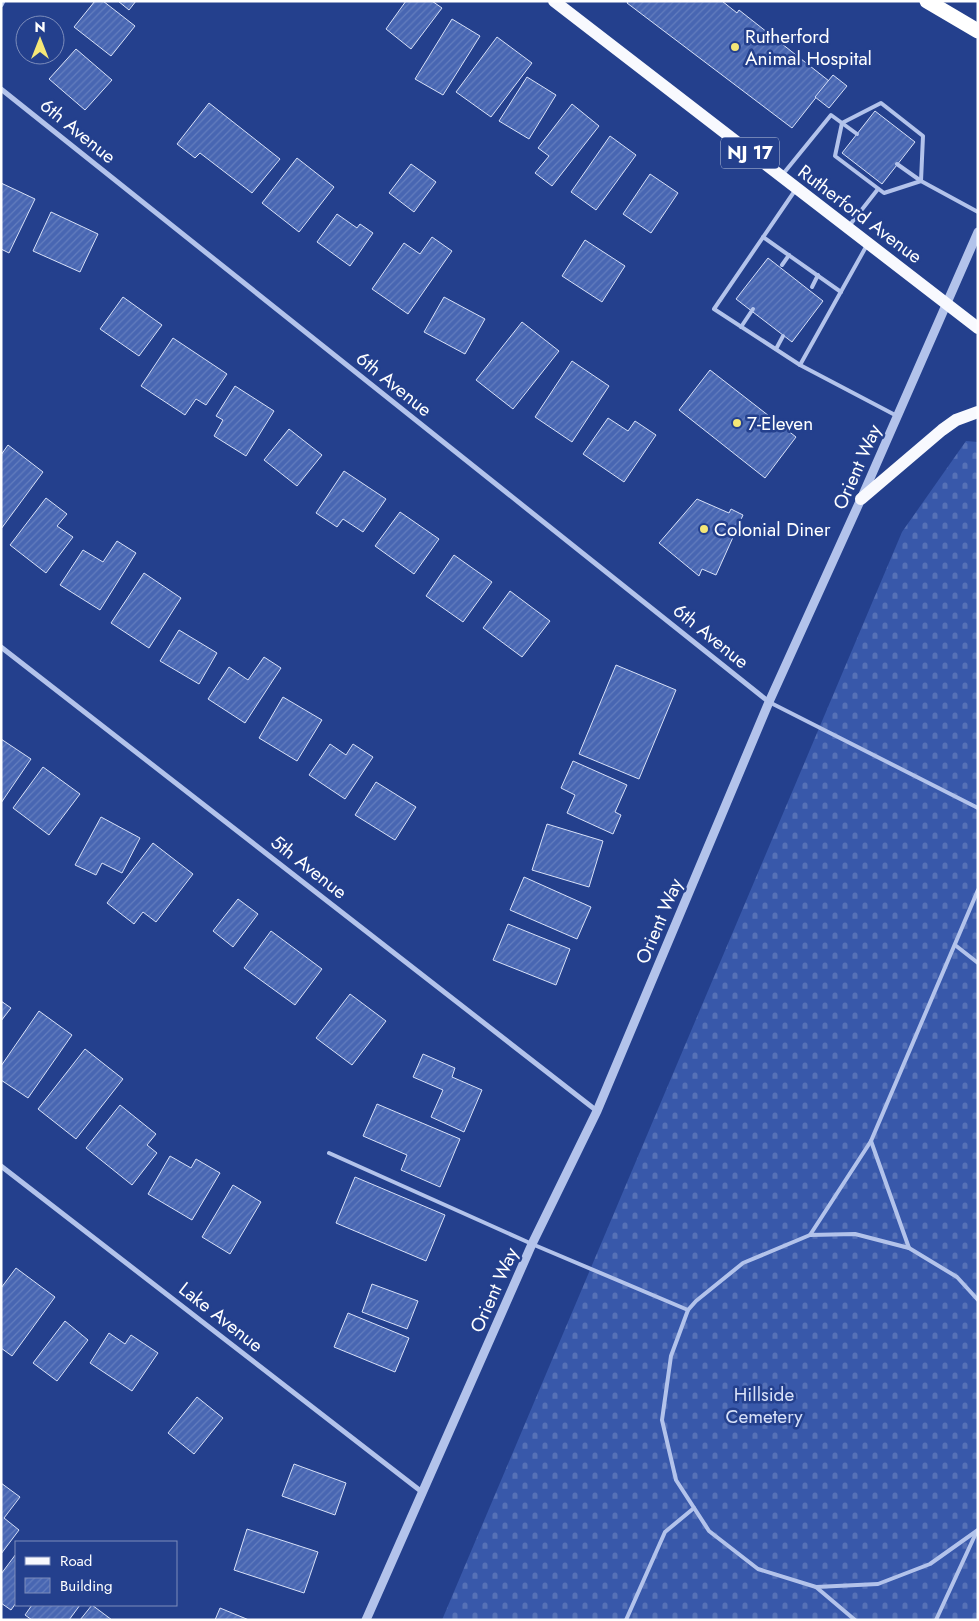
<svg xmlns="http://www.w3.org/2000/svg" width="979" height="1621" viewBox="0 0 979 1621" font-family="Jost,sans-serif">
  <style>
    .cemetery { fill: url(#cemetery-stones) }
    .building { fill: url(#building-hatch); stroke: #d8e1f8 }
    .lines { fill: none; stroke-linecap: round; stroke-linejoin: round }
    .service { stroke: #b3c3eb; stroke-width: 4 }
    .minor { stroke: #b3c3eb; stroke-width: 5 }
    .tertiary { stroke: #b3c3eb; stroke-width: 9 }
    .primary { stroke: #f8f9fe; stroke-width: 12 }
    .motorway { stroke: #fff; stroke-width: 15 }
    .poi-dot { fill: #f5e777; stroke: #24408d; stroke-width: 2 }
    .labels { text-anchor: middle; dominant-baseline: central; stroke-width: 5; stroke-linejoin: round; paint-order: stroke }
    .shield { fill: #24408d; stroke: #bdc6dd; stroke-width: 1 }
    .shield-label { font-size: 18px; font-weight: bold; fill: #fff }
    .poi-label { font-size: 19px; fill: #fff; stroke: #24408d; text-anchor: start }
    .street-label { font-size: 19px; fill: #fff; stroke: #24408d }
    .park-label { font-size: 19px; fill: #d8e1f8; stroke: #24408d }
  </style>
  <defs>
    <pattern id="cemetery-stones" width="16" height="16" patternUnits="userSpaceOnUse" patternTransform="scale(1.25)"><rect width="16" height="16" fill="#3858aa"/><path d="M2 7V4a2 2 0 0 1 4 0v3zM10 15v-3a2 2 0 0 1 4 0v3z" fill="#5671b7"/></pattern>
    <pattern id="building-hatch" width="6" height="6" patternUnits="userSpaceOnUse" patternTransform="scale(1.25)"><rect width="6" height="6" fill="#4866b2"/><path d="M-1 1l2-2M0 6l6-6M5 7l2-2" fill="none" stroke="#637dbe"/></pattern>
  </defs>
  <rect width="100%" height="100%" fill="#24408d"/>
  <path class="cemetery" d="M966,441L978,442V1620H442L902,532Z"/>
  <g class="building">
    <path d="M95,1H103L135,26L111,56L74,27Z"/>
    <path d="M118,1H136L129,10Z"/>
    <path d="M406,1H432L442,8L411,49L386,29Z"/>
    <path d="M628,1H722L737,13L739,10L829,81L792,128L627,3Z"/>
    <path d="M452,19L480,36L443,95L415,79Z"/>
    <path d="M497,37L532,63L491,117L456,92Z"/>
    <path d="M76,49L112,80L85,110L49,79Z"/>
    <path d="M833,75L847,86L829,108L815,97Z"/>
    <path d="M527,77L556,95L529,139L499,121Z"/>
    <path d="M209,103L280,159L252,193L200,153L195,158L177,144Z"/>
    <path d="M572,104L599,126L552,186L535,173L549,156L538,148Z"/>
    <path d="M875,111L915,142L882,184L842,153Z"/>
    <path d="M610,136L636,155L596,210L571,192Z"/>
    <path d="M297,158L334,187L299,232L262,203Z"/>
    <path d="M411,164L436,182L414,212L389,193Z"/>
    <path d="M650,174L678,193L651,233L623,214Z"/>
    <path d="M1,183L35,199L9,253L1,249Z"/>
    <path d="M51,212L98,234L80,272L33,251Z"/>
    <path d="M337,214L357,228L360,224L373,233L350,266L317,242Z"/>
    <path d="M432,237L452,251L408,314L372,289L404,243L420,254Z"/>
    <path d="M585,240L625,266L602,302L562,276Z"/>
    <path d="M768,258L823,301L792,342L736,299Z"/>
    <path d="M123,297L162,325L139,356L100,329Z"/>
    <path d="M444,297L485,319L465,354L424,332Z"/>
    <path d="M522,322L559,351L513,409L476,380Z"/>
    <path d="M173,338L227,374L206,405L196,399L185,415L141,386Z"/>
    <path d="M572,361L609,386L572,442L535,417Z"/>
    <path d="M710,370L796,437L765,478L679,410Z"/>
    <path d="M235,386L274,411L246,456L214,436L223,420L216,416Z"/>
    <path d="M608,418L628,431L635,421L656,435L624,482L583,454Z"/>
    <path d="M289,429L322,455L297,486L264,460Z"/>
    <path d="M8,445L43,472L1,529V455Z"/>
    <path d="M344,471L386,499L363,532L343,519L337,527L316,513Z"/>
    <path d="M46,498L67,514L57,526L73,537L46,573L10,545Z"/>
    <path d="M697,499L729,513L731,509L743,515L716,575L702,569L699,576L659,543Z"/>
    <path d="M400,512L439,539L414,574L375,546Z"/>
    <path d="M117,541L136,553L100,610L60,585L83,550L103,562Z"/>
    <path d="M454,555L492,582L463,622L426,596Z"/>
    <path d="M144,573L181,598L149,648L111,623Z"/>
    <path d="M510,591L550,621L522,657L483,628Z"/>
    <path d="M179,630L217,653L199,684L160,661Z"/>
    <path d="M264,657L281,668L245,723L208,699L229,667L248,680Z"/>
    <path d="M616,665L676,690L639,779L579,754Z"/>
    <path d="M283,697L322,720L297,761L259,738Z"/>
    <path d="M1,739L31,759L1,803Z"/>
    <path d="M330,744L346,755L353,744L373,757L345,799L309,775Z"/>
    <path d="M573,761L627,785L615,812L621,815L613,834L567,813L575,795L561,788Z"/>
    <path d="M43,767L80,794L49,835L13,808Z"/>
    <path d="M376,782L416,807L395,840L355,815Z"/>
    <path d="M101,817L140,838L122,873L102,863L96,875L75,865Z"/>
    <path d="M547,824L603,841L589,887L532,870Z"/>
    <path d="M153,843L193,874L156,922L143,912L134,924L107,903Z"/>
    <path d="M524,877L591,907L577,939L510,910Z"/>
    <path d="M238,899L258,914L233,947L213,931Z"/>
    <path d="M508,924L570,949L556,985L493,960Z"/>
    <path d="M271,931L322,969L295,1005L244,968Z"/>
    <path d="M350,994L386,1021L352,1065L316,1038Z"/>
    <path d="M1,1001L11,1008L1,1021Z"/>
    <path d="M39,1011L72,1035L28,1098L1,1080V1066Z"/>
    <path d="M85,1049L123,1079L76,1139L38,1109Z"/>
    <path d="M423,1054L455,1068L452,1077L482,1090L464,1132L431,1117L443,1090L413,1077Z"/>
    <path d="M377,1104L460,1139L440,1187L401,1170L407,1155L363,1136Z"/>
    <path d="M120,1105L156,1134L147,1145L157,1153L132,1185L86,1148Z"/>
    <path d="M170,1156L191,1168L196,1159L220,1173L192,1220L148,1194Z"/>
    <path d="M355,1177L445,1215L426,1261L336,1223Z"/>
    <path d="M233,1185L261,1202L230,1254L202,1237Z"/>
    <path d="M16,1268L55,1297L12,1356L1,1348V1288Z"/>
    <path d="M372,1284L418,1301L407,1329L362,1312Z"/>
    <path d="M348,1313L409,1338L395,1372L334,1347Z"/>
    <path d="M65,1321L88,1340L57,1381L33,1363Z"/>
    <path d="M109,1333L125,1344L131,1335L158,1353L132,1391L90,1363Z"/>
    <path d="M197,1397L223,1418L194,1454L168,1433Z"/>
    <path d="M294,1464L346,1483L335,1515L282,1496Z"/>
    <path d="M1,1483L20,1497L4,1518L19,1530L1,1554Z"/>
    <path d="M247,1529L318,1552L304,1593L234,1570Z"/>
    <path d="M16,1554V1603L11,1610L1,1603V1574Z"/>
    <path d="M32,1605H80L69,1620H32L25,1615Z"/>
    <path d="M92,1605L112,1620H80Z"/>
    <path d="M220,1608L249,1620H215Z"/>
  </g>
  <g class="lines">
    <g class="service">
      <path d="M881,103L923,136L921,181L884,193L835,156L842,123Z"/>
      <path d="M897,164L921,181L978,212"/>
      <path d="M783,174L831,115L857,134"/>
      <path d="M796,189L714,309L800,365L897,416"/>
      <path d="M849,226L878,189"/>
      <path d="M763,237L841,292"/>
      <path d="M782,265L789,255"/>
      <path d="M812,287L818,275"/>
      <path d="M741,327L753,309"/>
      <path d="M776,349L783,336"/>
      <path d="M800,365L867,245"/>
      <path d="M769,702L978,808"/>
      <path d="M955,945L978,963"/>
      <path d="M871,1141L909,1248"/>
      <path d="M329,1153L532,1244L688,1310"/>
      <path d="M810,1235L871,1141L978,890"/>
      <path d="M978,1300L957,1277L909,1248L855,1234L810,1235L743,1263L696,1301L688,1310L671,1356L662,1420L676,1480L709,1531L758,1569L816,1587L878,1584L930,1564L978,1530"/>
      <path d="M816,1587L855,1620"/>
      <path d="M626,1620L665,1532L694,1508"/>
      <path d="M936,1620L976,1533"/>
    </g>
    <g class="minor">
      <path d="M1,5L3,1"/>
      <path d="M1,89L769,702"/>
      <path d="M1,647L597,1111"/>
      <path d="M1,1166L422,1492"/>
    </g>
    <path class="tertiary" d="M366,1620L532,1244L597,1111L769,702L861,499L978,232"/>
    <g class="primary">
      <path d="M554,1L978,328"/>
      <path d="M861,499L942,430L956,420L978,412"/>
    </g>
    <path class="motorway" d="M927,1L978,31"/>
  </g>
  <g class="poi-dot">
    <circle cx="735" cy="47" r="5"/>
    <circle cx="737" cy="423" r="5"/>
    <circle cx="704" cy="529" r="5"/>
  </g>
  <g class="labels">
    <rect class="shield" x="721" y="137.5" width="58" height="31" rx="4"/>
    <g class="shield-label">
      <text x="750" y="153">NJ 17</text>
    </g>
    <g class="poi-label">
      <text x="745" y="36">Rutherford<tspan x="745" dy="22">Animal Hospital</tspan></text>
      <text x="747" y="423">7-Eleven</text>
      <text x="714" y="529">Colonial Diner</text>
    </g>
    <g class="street-label">
      <text transform="translate(78 131) rotate(39)">6th Avenue</text>
      <text transform="translate(860 214) rotate(37)">Rutherford Avenue</text>
      <text transform="translate(394 384) rotate(39)">6th Avenue</text>
      <text transform="translate(857 467) rotate(-66)">Orient Way</text>
      <text transform="translate(711 636) rotate(39)">6th Avenue</text>
      <text transform="translate(309 867) rotate(38)">5th Avenue</text>
      <text transform="translate(659 921) rotate(-67)">Orient Way</text>
      <text transform="translate(494 1290) rotate(-66)">Orient Way</text>
      <text transform="translate(221 1317) rotate(38)">Lake Avenue</text>
    </g>
    <g class="park-label">
      <text x="764" y="1394">Hillside<tspan x="764" dy="22">Cemetery</tspan></text>
    </g>
  </g>
  <rect width="979" height="1621" fill="none" stroke="#ffffff" stroke-width="5"/>
  <rect x="15" y="1541" width="162" height="65" fill="#24408d" stroke="#7c8cbb"/>
  <rect x="25" y="1557" width="25" height="8" fill="#f8f9fe" stroke="#7c8cbb"/>
  <text x="60" y="1566" font-size="15" fill="#ffffff">Road</text>
  <rect x="25" y="1578" width="25" height="15" fill="url(#building-hatch)" stroke="#7c8cbb"/>
  <text x="60" y="1591" font-size="15" fill="#ffffff">Building</text>
  <g transform="translate(40 40)"><circle r="24" fill="#24408d" stroke="#7c8cbb"/>
  <path d="M0-4L9 19L0 12L-9 19Z" fill="#f5e777"/>
  <text y="-8" font-size="14" font-weight="bold" text-anchor="middle" fill="#ffffff">N</text>
  </g>
</svg>
